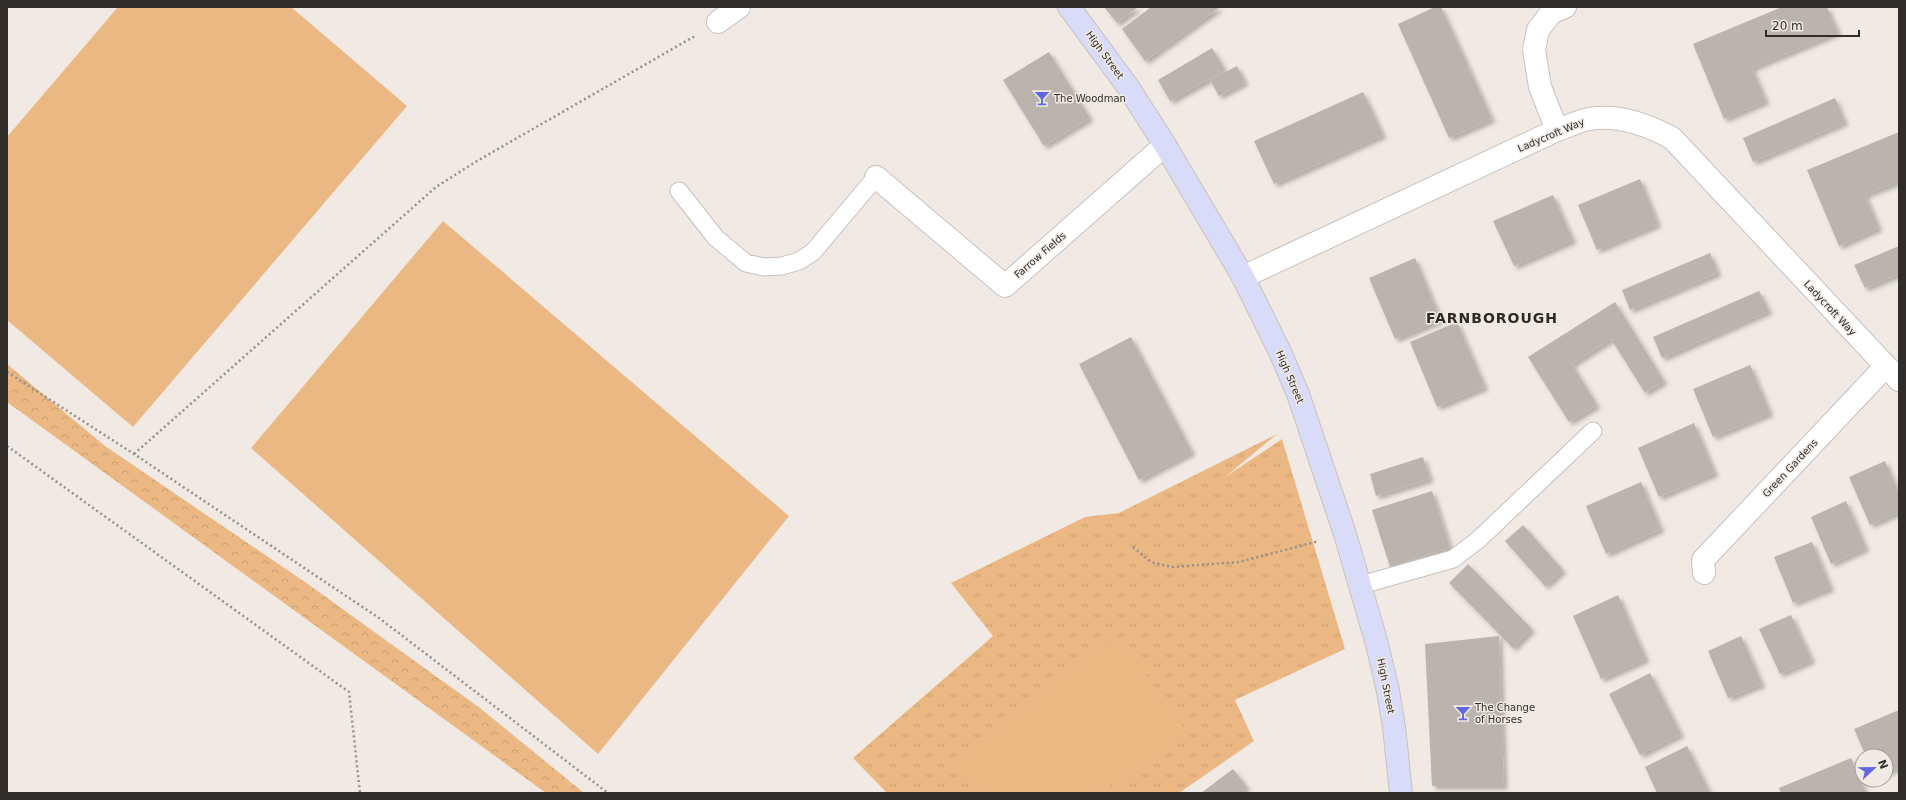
<svg xmlns="http://www.w3.org/2000/svg" width="1906" height="800" viewBox="0 0 1906 800" font-family="'DejaVu Sans',sans-serif">
  <style>
    .grass { fill: url(#grass-tufts) }
    .forest { fill: url(#forest-crowns) }
    .pitch { fill: #ebb884 }
    .building { fill: #bbb4ae; filter: url(#shadow) }
    .lines { fill: none; stroke-linecap: round; stroke-linejoin: round }
    .lane-casing { stroke: #c8c1bb; stroke-width: 19 }
    .street-casing { stroke: #c8c1bb; stroke-width: 24 }
    .secondary-casing { stroke: #c8c1bb; stroke-width: 24 }
    .path { stroke: #948f8b; stroke-width: 2.5; stroke-dasharray: 2 3; stroke-linecap: butt }
    .lane { stroke: #fff; stroke-width: 17 }
    .street { stroke: #fff; stroke-width: 22 }
    .secondary { stroke: #d9dcf9; stroke-width: 22 }
    .labels { text-anchor: middle; dominant-baseline: central; stroke-width: 3; stroke-linejoin: round; paint-order: stroke }
    .street-label { font-size: 10px; fill: #302d2b; stroke: #f1eae4 }
    .poi-label { font-size: 10px; fill: #302d2b; stroke: #f1eae4; text-anchor: start }
    .district-label { font-size: 14px; font-weight: bold; letter-spacing: 1px; fill: #2e2924; stroke: #f1eae4 }
  </style>
  <defs>
    <pattern id="grass-tufts" width="24" height="20" patternUnits="userSpaceOnUse"><rect width="24" height="20" fill="#ebb884"/><path d="M3 7l-1-3M5 7V3M7 7l1-3M15 17l-1-3M17 17v-4M19 17l1-3" fill="none" stroke="#ca9e72"/></pattern>
    <pattern id="forest-crowns" width="20" height="18" patternUnits="userSpaceOnUse"><rect width="20" height="18" fill="#ebb884"/><path d="M2 6a3 3 0 1 1 6 0M12 15a3 3 0 1 1 6 0" fill="none" stroke="#ca9e72"/></pattern>
    <filter id="shadow"><feDropShadow dx="3.5" dy="3.5" stdDeviation="2" flood-color="#0004"/></filter>
  </defs>
  <rect width="100%" height="100%" fill="#f1eae4"/>
  <path class="grass" d="M1277,434L1225,477L1282,439L1345,649L1235,700L1254,741L1179,793H887L853,758L993,636L951,583L1085,517L1119,513Z"/>
  <path class="forest" d="M7,364L105,446L305,582L480,708L584,793H546L7,402Z"/>
  <g class="pitch">
    <path d="M118,7H291L407,106L133,427L7,320V137Z"/>
    <path d="M443,221L789,516L598,754L251,448Z"/>
    <path d="M1118,636L1188,733L1100,793H982L955,761Z"/>
  </g>
  <g class="building">
    <path d="M1104,7H1138L1117,23Z"/>
    <path d="M1151,7H1220L1145,61L1122,29Z"/>
    <path d="M1435,7H1441L1492,119L1449,138L1398,24Z"/>
    <path d="M1782,7H1827L1838,32L1752,68L1766,101L1724,119L1693,44Z"/>
    <path d="M1212,48L1225,70L1170,101L1158,80Z"/>
    <path d="M1049,52L1090,118L1044,146L1003,80Z"/>
    <path d="M1237,66L1245,82L1219,96L1210,80Z"/>
    <path d="M1363,92L1383,135L1274,184L1254,141Z"/>
    <path d="M1835,98L1845,122L1753,162L1743,138Z"/>
    <path d="M1899,132V181L1865,195L1879,228L1839,246L1807,170Z"/>
    <path d="M1640,179L1658,224L1597,250L1578,205Z"/>
    <path d="M1553,195L1573,240L1514,266L1493,221Z"/>
    <path d="M1899,246V274L1865,288L1854,265Z"/>
    <path d="M1710,253L1718,273L1630,310L1622,290Z"/>
    <path d="M1415,258L1441,320L1395,339L1369,278Z"/>
    <path d="M1759,291L1769,311L1662,358L1653,337Z"/>
    <path d="M1615,302L1664,381L1645,393L1611,339L1572,364L1597,405L1569,422L1528,357Z"/>
    <path d="M1457,322L1485,387L1437,407L1410,342Z"/>
    <path d="M1131,337L1192,452L1139,480L1079,364Z"/>
    <path d="M1750,365L1770,413L1713,437L1693,389Z"/>
    <path d="M1694,423L1715,473L1659,497L1638,448Z"/>
    <path d="M1423,457L1430,479L1376,496L1370,474Z"/>
    <path d="M1885,461L1899,493V512L1870,525L1849,477Z"/>
    <path d="M1641,482L1661,529L1606,554L1586,506Z"/>
    <path d="M1432,491L1450,548L1390,567L1372,510Z"/>
    <path d="M1846,501L1866,548L1831,564L1811,517Z"/>
    <path d="M1523,525L1563,570L1545,586L1505,541Z"/>
    <path d="M1812,542L1831,588L1793,603L1774,557Z"/>
    <path d="M1468,564L1532,629L1513,648L1449,583Z"/>
    <path d="M1618,595L1646,659L1601,679L1573,616Z"/>
    <path d="M1791,615L1812,660L1780,674L1759,629Z"/>
    <path d="M1499,636L1504,786H1432L1425,644Z"/>
    <path d="M1741,636L1762,684L1728,698L1708,651Z"/>
    <path d="M1650,673L1681,734L1640,755L1609,694Z"/>
    <path d="M1899,710V767L1886,773V756H1866L1854,729Z"/>
    <path d="M1687,746L1710,793H1657L1645,767Z"/>
    <path d="M1851,758L1866,793H1781L1779,788Z"/>
    <path d="M1233,769L1247,787L1243,790L1245,793H1201Z"/>
  </g>
  <g class="lines">
    <defs>
      <g id="lane">
        <path d="M679,191L716,238L746,263L764,267L782,266L799,261L813,252L876,177"/>
        <path d="M1361,585L1453,559L1478,540L1593,431"/>
      </g>
      <g id="street">
        <path d="M718,22L739,7"/>
        <path d="M1557,130L1540,87L1534,50L1538,30L1551,13L1565,7"/>
        <path d="M876,177L1005,286L1165,145"/>
        <path d="M1243,277L1557,130C1567,127 1578,121 1589,119C1617,114 1648,125 1672,138L1899,380"/>
        <path d="M1704,573L1703,560L1885,367"/>
      </g>
      <path id="secondary" d="M1069,7L1128,87L1165,145L1243,277L1281,354L1298,394L1345,534L1377,644L1388,691L1394,727L1401,793"/>
    </defs>
    <use href="#lane" class="lane-casing"/>
    <use href="#street" class="street-casing"/>
    <use href="#secondary" class="secondary-casing"/>
    <g class="path">
      <path d="M7,372L134,454L379,618L608,793"/>
      <path d="M7,446L349,692L360,793"/>
      <path d="M134,454L436,187L477,161L695,36"/>
      <path d="M1133,547L1151,562L1172,567L1239,562L1319,541"/>
    </g>
    <use href="#lane" class="lane"/>
    <use href="#street" class="street"/>
    <use href="#secondary" class="secondary"/>
  </g>
  <defs>
    <symbol id="bar-bare" viewBox="-9 -9 18 18"><path d="M-6-5H6L.8 .8V4.5H3.5V6h-7V4.5H-.8V.8Z" fill="#6368e0" stroke="#f1eae4" stroke-width="2.5" paint-order="stroke"/></symbol>
  </defs>
  <g fill-rule="evenodd">
    <use href="#bar-bare" x="1031" y="87" width="22" height="22"/>
    <use href="#bar-bare" x="1452" y="702" width="22" height="22"/>
  </g>
  <g class="labels">
    <g class="street-label">
      <text transform="translate(1105 55) rotate(54)">High Street</text>
      <text transform="translate(1551 135) rotate(-23)">Ladycroft Way</text>
      <text transform="translate(1040 255) rotate(-41)">Farrow Fields</text>
      <text transform="translate(1830 308) rotate(47)">Ladycroft Way</text>
      <text transform="translate(1290 377) rotate(67)">High Street</text>
      <text transform="translate(1790 468) rotate(-47)">Green Gardens</text>
      <text transform="translate(1386 686) rotate(79)">High Street</text>
    </g>
    <g class="poi-label">
      <text x="1054" y="98">The Woodman</text>
      <text x="1475" y="707">The Change<tspan x="1475" dy="12">of Horses</tspan></text>
    </g>
    <g class="district-label">
      <text x="1492" y="318">FARNBOROUGH</text>
    </g>
  </g>
  <rect width="1906" height="800" fill="none" stroke="#302d2b" stroke-width="16"/>
  <g transform="translate(1874 768) rotate(68)"><circle r="19" fill="#f1eae4" stroke="#a49e9a"/>
  <path d="M0-3L7 15L0 10L-7 15Z" fill="#6368e0"/>
  <text y="-6" font-size="11" font-weight="bold" text-anchor="middle" fill="#302d2b">N</text>
  </g>
  <path d="M1766 30v6h93v-6" fill="none" stroke="#302d2b" stroke-width="2"/>
  <text x="1772" y="30" font-size="12" fill="#302d2b" stroke="#f1eae4" stroke-width="3" paint-order="stroke">20 m</text>
</svg>
